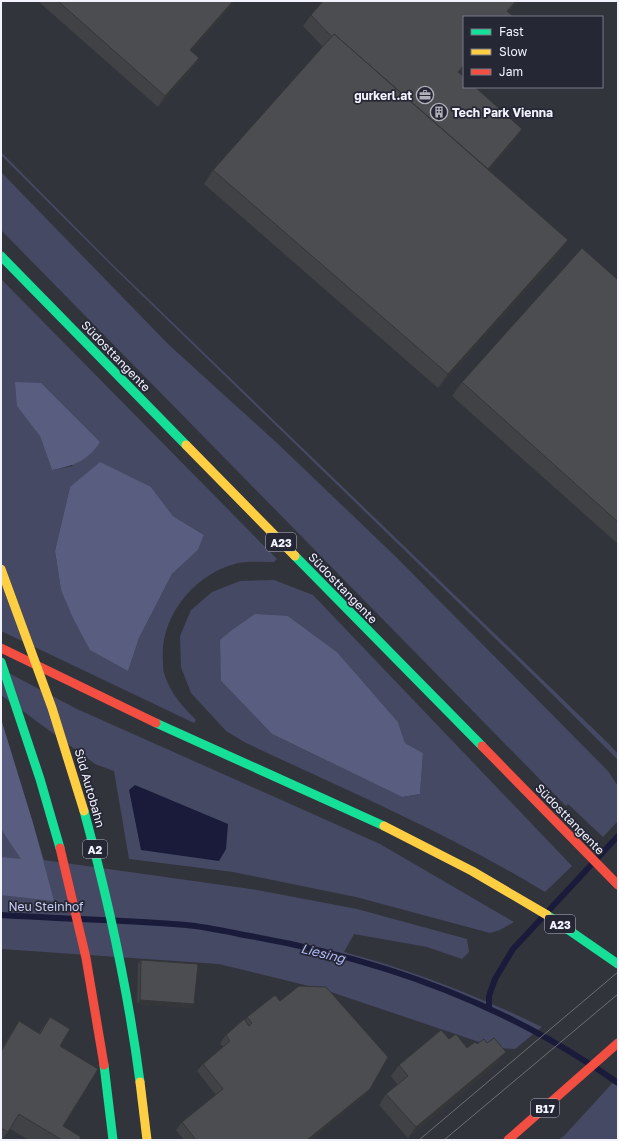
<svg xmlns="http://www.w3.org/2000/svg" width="619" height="1141" viewBox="0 0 619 1141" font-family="'Golos Text',sans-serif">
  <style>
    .green { fill: #454963; fill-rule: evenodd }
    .forest { fill: #595d7f }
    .water { fill: #1a1b3a }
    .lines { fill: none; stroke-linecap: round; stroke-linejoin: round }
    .stream { stroke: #1a1b3a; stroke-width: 6 }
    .fast { stroke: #16e098; stroke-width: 9 }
    .slow { stroke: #ffcf43; stroke-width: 9 }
    .jam { stroke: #f24e42; stroke-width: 9 }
    .tram { stroke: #6e6f73; stroke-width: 1 }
    .fast-bridge { stroke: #16e098; stroke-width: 9 }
    .slow-bridge { stroke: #ffcf43; stroke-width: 9 }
    .wall { fill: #414245 }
    .shaded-wall { fill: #353638 }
    .building { fill: #4c4d50; stroke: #353638 }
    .labels { text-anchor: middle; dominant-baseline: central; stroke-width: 3.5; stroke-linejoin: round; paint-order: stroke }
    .shield { fill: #252735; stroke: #b4b6c1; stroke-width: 1 }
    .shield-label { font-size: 11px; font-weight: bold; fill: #f2f3fd }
    .poi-label { font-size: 12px; font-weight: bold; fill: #f2f3fd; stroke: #252735; text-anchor: end }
    .street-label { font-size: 12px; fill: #f2f3fd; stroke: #252735 }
    .park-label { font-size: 12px; fill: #cbd1f9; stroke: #252735 }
    .water-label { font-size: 13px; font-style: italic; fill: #b3bbfc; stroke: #252735 }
  </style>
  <rect width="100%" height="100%" fill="#32343c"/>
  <g class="green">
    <path d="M1,152L111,263L610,745L618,754V760L535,677L113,267L1,155Z"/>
    <path d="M1,172L168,344L277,443L394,555L608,771L618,786V821L603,837L568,804L566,806L1,230Z"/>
    <path d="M1,279L277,559L274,562C263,562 250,561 238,563C195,573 159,617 163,661C163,666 163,672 165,676C171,694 183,707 196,720L194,723L1,631ZM40,436L73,466L52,470ZM70,487H151L173,516L204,535L198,550L172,574L139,638L128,671L61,590L55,551Z"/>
    <path d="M274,580L313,595L572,866L545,892C450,834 346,790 246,743L226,731L191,693L181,667L180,636L191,610L212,592L240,581ZM288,616L337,652L398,722L405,743L423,753L420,794L402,797L272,734L221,681Z"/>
    <path d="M1,669L77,709L380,844L514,922L500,930L490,933L356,897L233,872L129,859L114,771L95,764L1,695Z"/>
    <path d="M1,719L44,860L257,890L357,909L467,939L469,952L462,959L427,947L354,934L344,952C412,970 478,996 542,1027L515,1049L497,1048L325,990L219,964L1,949Z"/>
    <path d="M618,1077V1140H558L564,1136Z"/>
  </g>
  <g class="forest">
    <path d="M15,382L41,383L100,442C88,461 73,466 52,470L40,436L17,406Z"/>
    <path d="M100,462L151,487L173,516L204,535L198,550L172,574L139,638L128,671L90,650L73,618L61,590L55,551L70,487Z"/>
    <path d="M255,614L288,616L337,652L398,722L405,743L423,753L420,794L402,797L272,734L221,681L220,640L232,630Z"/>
    <path d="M1,719L33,823L54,901L1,895V857L21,859L1,829Z"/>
  </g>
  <path class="water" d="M135,785L228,824L226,849L219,861L141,850L129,790Z"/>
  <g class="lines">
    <g class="stream">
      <path d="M1,915C63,919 125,920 186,925C207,927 229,932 250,936C370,957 486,997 588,1063"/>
      <path d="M489,1008V996L495,979L513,949L618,836"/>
      <path d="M596,1068L618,1083"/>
    </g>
    <g class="fast">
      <path d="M1,256L186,445"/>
      <path d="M295,556L482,746"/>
      <path d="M1,662L40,779L60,848"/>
      <path d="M156,723L384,826"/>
      <path d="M547,915L618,964"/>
      <path d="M104,1065L113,1140"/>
    </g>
    <g class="slow">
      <path d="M186,445L295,556"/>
      <path d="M384,826L472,871L547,915"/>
    </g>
    <g class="jam">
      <path d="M1,648L156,723"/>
      <path d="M482,746L618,885"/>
      <path d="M60,848L86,958L104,1065"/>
      <path d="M508,1140L618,1043"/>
    </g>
    <g class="tram">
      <path d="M419,1140L618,972"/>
      <path d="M444,1140L618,994"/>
    </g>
    <path class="fast-bridge" d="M84,811C108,899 128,990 140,1082"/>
    <g class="slow-bridge">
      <path d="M1,569L52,708L84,811"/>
      <path d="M140,1082L147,1140"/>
    </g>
  </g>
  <g class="wall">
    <path d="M38,1H235L191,51L199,58L191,70L158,107Z"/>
    <path d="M323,1H518L508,12L464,17V67L459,73L522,129L515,140L489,170L559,254L438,388L204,184L213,170L323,47L303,26L311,15Z"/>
    <path d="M618,280V544L452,396L462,382Z"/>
    <path d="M141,960L192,1008L137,1004L138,964Z"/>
    <path d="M280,1001L370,1089L364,1096L311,1140H184L176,1130L182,1122L216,1095L197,1071L203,1064L223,1047L220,1043L226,1035L245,1021L247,1017Z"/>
    <path d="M50,1017L60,1046L63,1126L79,1140H29L10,1129L2,1140H1V1050L10,1035L19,1021L39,1033Z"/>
    <path d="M449,1039L498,1063L408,1138L379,1105L386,1094L398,1085L391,1076L399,1065Z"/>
  </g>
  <g class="shaded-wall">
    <path d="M233,1H235L182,61L190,50Z"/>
    <path d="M516,1H518L504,17L507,11Z"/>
    <path d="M199,58L191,70L158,107L165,96Z"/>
    <path d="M464,65V67L450,83L458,72Z"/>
    <path d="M522,129L515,140L478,183L486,172Z"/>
    <path d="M568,240L559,254L438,388L448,374Z"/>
    <path d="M140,1000L194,1004L192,1008L137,1004Z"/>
    <path d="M506,1052L498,1063L408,1138L416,1127Z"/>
    <path d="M370,1089L364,1096L311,1140H307Z"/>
  </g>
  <g class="building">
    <path d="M58,1H233L190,50L199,58L165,96Z"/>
    <path d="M323,1H516L507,11L514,17H464V65L458,72L464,77V87H475L522,129L488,169L334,34L332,37L311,15Z"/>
    <path d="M334,34L568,240L448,374L213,170Z"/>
    <path d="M582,248L618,280V522L462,382Z"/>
    <path d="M141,960L198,964L194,1004L140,1000Z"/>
    <path d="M299,986L326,987L388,1057L370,1089L307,1140H196L182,1122L223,1089L203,1064L230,1041L226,1035L244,1019L249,1026L252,1023L247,1017L275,995L280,1001Z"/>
    <path d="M50,1017L70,1029L60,1046L98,1069L63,1126L81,1137L79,1140H62L19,1114L8,1132L1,1128V1052L19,1021L40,1034Z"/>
    <path d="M441,1030L449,1039L456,1034L467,1048L475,1042L477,1044L484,1039L487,1043L494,1038L506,1052L416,1127L386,1094L408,1076L399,1065Z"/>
  </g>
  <defs>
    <symbol id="office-ring" viewBox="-11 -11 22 22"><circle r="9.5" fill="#252735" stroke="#afb0b9" stroke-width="1.5"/><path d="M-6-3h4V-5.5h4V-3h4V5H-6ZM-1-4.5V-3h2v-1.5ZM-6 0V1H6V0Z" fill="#afb0b9"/></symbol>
    <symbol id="building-ring" viewBox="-11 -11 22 22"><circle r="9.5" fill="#252735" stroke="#afb0b9" stroke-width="1.5"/><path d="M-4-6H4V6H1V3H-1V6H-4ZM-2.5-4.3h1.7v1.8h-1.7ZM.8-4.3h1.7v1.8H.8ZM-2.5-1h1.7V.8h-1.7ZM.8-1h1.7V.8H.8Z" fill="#afb0b9"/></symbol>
  </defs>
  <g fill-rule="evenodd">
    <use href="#office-ring" x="415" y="85" width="20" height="20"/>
    <use href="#building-ring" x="429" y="102" width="20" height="20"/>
  </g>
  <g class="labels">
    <g class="shield">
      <rect x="266" y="533" width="30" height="18" rx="3"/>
      <rect x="83" y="840" width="24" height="18" rx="3"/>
      <rect x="545" y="915" width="30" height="18" rx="3"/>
      <rect x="531" y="1099" width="28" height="18" rx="3"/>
    </g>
    <g class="shield-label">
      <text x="281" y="542">A23</text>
      <text x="95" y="849">A2</text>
      <text x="560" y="924">A23</text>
      <text x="545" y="1108">B17</text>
    </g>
    <g class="poi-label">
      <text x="412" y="95">gurkerl.at</text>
      <text x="452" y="112" text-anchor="start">Tech Park Vienna</text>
    </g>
    <g class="street-label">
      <text transform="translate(116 356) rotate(46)">Südosttangente</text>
      <text transform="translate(343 588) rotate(46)">Südosttangente</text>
      <text transform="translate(90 788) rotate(74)">Süd Autobahn</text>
      <text transform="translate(570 819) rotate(46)">Südosttangente</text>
    </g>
    <g class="park-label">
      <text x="46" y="906">Neu Steinhof</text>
    </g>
    <g class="water-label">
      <text transform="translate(323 953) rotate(14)">Liesing</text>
    </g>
  </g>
  <rect width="619" height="1141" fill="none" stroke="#f2f3fd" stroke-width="4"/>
  <rect x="463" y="16" width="140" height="72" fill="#252735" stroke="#777985"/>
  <rect x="471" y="29" width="20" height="6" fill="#16e098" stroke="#777985"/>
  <text x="499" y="36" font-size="12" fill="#f2f3fd">Fast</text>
  <rect x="471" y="49" width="20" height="6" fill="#ffcf43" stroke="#777985"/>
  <text x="499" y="56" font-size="12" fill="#f2f3fd">Slow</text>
  <rect x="471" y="69" width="20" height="6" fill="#f24e42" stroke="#777985"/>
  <text x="499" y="76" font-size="12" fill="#f2f3fd">Jam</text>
</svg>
